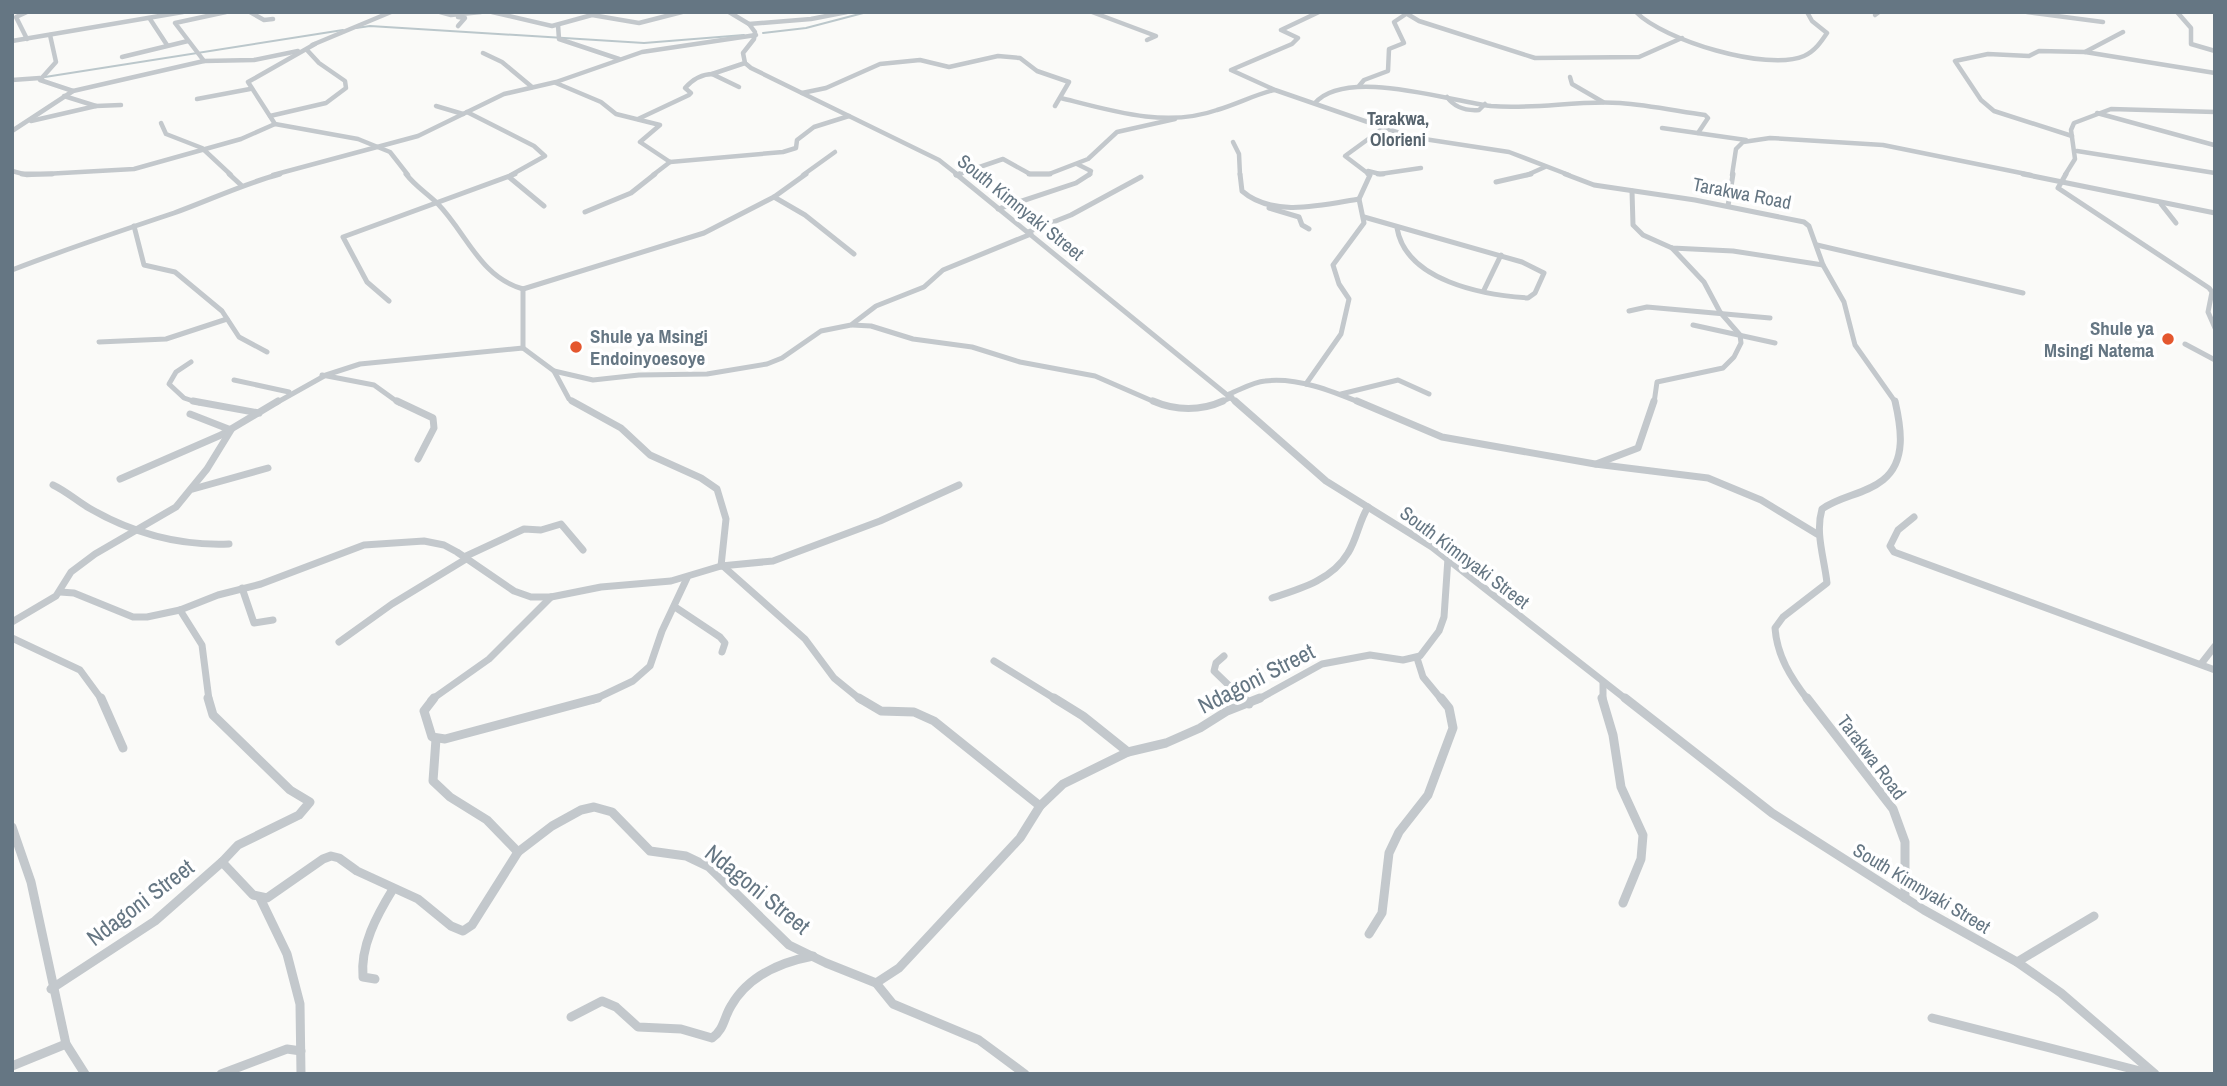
<svg xmlns="http://www.w3.org/2000/svg" width="2227" height="1086" viewBox="0 0 2227 1086" font-family="'Archivo Narrow',sans-serif">
  <style>
    .lines { fill: none; stroke-linecap: round; stroke-linejoin: round }
    .stream { stroke: #bbc7cb; stroke-width: 2 }
    .street-far3 { stroke: #c3c8cc; stroke-width: 4.5 }
    .street-far2 { stroke: #c3c8cc; stroke-width: 5 }
    .street-far1 { stroke: #c3c8cc; stroke-width: 7 }
    .street { stroke: #c3c8cc; stroke-width: 9 }
    .poi-dot { fill: #e4572e; stroke: #fff; stroke-width: 2.5 }
    .labels { text-anchor: middle; dominant-baseline: central; stroke-width: 7; stroke-linejoin: round; paint-order: stroke }
    .far-neighbourhood-label { font-size: 18px; font-weight: bold; fill: #57646e; stroke: #fff }
    .street-label { font-size: 19px; fill: #657683; stroke: #fff }
    .poi-label { font-size: 19px; font-weight: bold; fill: #657683; stroke: #fff; text-anchor: end }
    .near-street-label { font-size: 23px; fill: #657683; stroke: #fff }
  </style>
  <rect width="100%" height="100%" fill="#fafaf8"/>
  <g class="lines">
    <g class="stream">
      <path d="M356,28L370,26L644,43L744,35"/>
      <path d="M763,33L806,28L867,12"/>
      <path d="M45,77L343,30"/>
    </g>
    <g class="street-far3">
      <path d="M27,12L16,17L27,39"/>
      <path d="M226,12L175,23L204,61L254,60L298,51"/>
      <path d="M250,12L264,20L273,19"/>
      <path d="M440,12L451,15L481,12"/>
      <path d="M492,12L552,26L592,15L639,23L682,12"/>
      <path d="M729,12L749,24L755,32L754,39L743,53L745,63L751,68L939,160L958,175"/>
      <path d="M1092,12L1156,36L1147,40"/>
      <path d="M1319,12L1281,30L1298,38L1292,44L1231,70L1275,90L1411,137L1509,152L1569,175"/>
      <path d="M1404,12L1419,21L1535,58L1639,57L1682,38"/>
      <path d="M1636,12C1663,40 1767,72 1804,56C1815,51 1821,42 1827,33L1812,21L1807,12"/>
      <path d="M2027,12L2103,22"/>
      <path d="M2177,12L2191,28V44L2215,51"/>
      <path d="M1875,15L1879,12"/>
      <path d="M458,17L465,18L458,26"/>
      <path d="M150,19L167,45"/>
      <path d="M749,24L811,19L847,12"/>
      <path d="M558,25L559,39L619,59"/>
      <path d="M50,35L56,62L40,80L73,91"/>
      <path d="M12,41L183,12"/>
      <path d="M315,44L248,82L275,124L358,139L390,152L408,175"/>
      <path d="M312,45L391,12"/>
      <path d="M2085,52L2215,73"/>
      <path d="M483,53L502,62L532,87"/>
      <path d="M122,57L188,41"/>
      <path d="M1570,77L1572,84L1603,102"/>
      <path d="M12,80L40,78"/>
      <path d="M556,83L601,102L616,114L660,125L640,142L670,162L783,152L796,148L797,140L814,127L849,116"/>
      <path d="M1359,86L1364,80L1388,71L1389,49L1404,43L1394,22L1406,14"/>
      <path d="M739,87L712,74L745,63"/>
      <path d="M802,93L826,88L880,64L920,60L949,67L998,56L1020,58L1037,71L1069,82L1055,106"/>
      <path d="M64,96L96,106"/>
      <path d="M1447,97C1455,108 1466,111 1479,110L1485,104"/>
      <path d="M1061,98C1112,111 1166,128 1217,110C1237,104 1254,95 1274,90"/>
      <path d="M197,99L250,89"/>
      <path d="M1315,103C1346,67 1449,101 1491,106C1534,110 1577,100 1620,103C1648,105 1677,111 1705,115L1708,118L1698,133"/>
      <path d="M436,106L463,114"/>
      <path d="M467,112L534,146L545,156L511,175"/>
      <path d="M2097,113L2214,145"/>
      <path d="M270,116L326,103L346,88L345,81L319,63L307,50"/>
      <path d="M638,119L689,95L691,93L685,88C693,79 701,74 713,74"/>
      <path d="M31,121L96,106L121,105"/>
      <path d="M161,123L166,134L202,148L231,175"/>
      <path d="M1662,128L1746,140"/>
      <path d="M12,131L73,91L204,61"/>
      <path d="M2072,136L1994,111L1981,100L1955,61L1988,54L2029,56L2039,51L2085,52L2123,32"/>
      <path d="M1233,142L1239,154L1240,175"/>
      <path d="M2077,151L2215,173"/>
      <path d="M1077,164L1091,171L1089,175"/>
      <path d="M12,171L27,175L134,169L241,139L275,124"/>
      <path d="M1368,171L1380,174L1421,168"/>
      <path d="M273,175L418,136L504,94L556,82L642,52L756,35"/>
      <path d="M653,175L670,162"/>
      <path d="M803,175L835,152"/>
      <path d="M956,175L1003,159L1030,174H1049L1088,159L1117,132L1175,119"/>
      <path d="M1370,175L1345,156L1382,129"/>
      <path d="M1527,175L1545,167"/>
      <path d="M1732,175L1736,149L1743,142L1770,138L1883,145L2031,175"/>
      <path d="M2065,175L2075,159L2071,130L2074,123L2111,109L2215,112"/>
    </g>
    <g class="street-far2">
      <path d="M22,174H52"/>
      <path d="M229,174L241,185"/>
      <path d="M406,174C415,186 428,194 438,204C467,234 480,277 523,289L704,233L774,197L806,174"/>
      <path d="M956,174L1237,403"/>
      <path d="M1029,174H1050"/>
      <path d="M1240,174L1242,191C1273,218 1322,205 1359,199"/>
      <path d="M1378,174H1383"/>
      <path d="M1565,174L1594,185L1695,200L1804,222L1809,226L1823,265L1844,302L1855,345L1896,403"/>
      <path d="M2023,174L2215,213"/>
      <path d="M2066,174L2058,188L2209,288L2212,292L2208,312L2215,328"/>
      <path d="M956,175L960,174"/>
      <path d="M509,177L544,206"/>
      <path d="M1496,182L1531,174"/>
      <path d="M1632,191L1633,225L1643,235L1672,248L1733,251L1823,265"/>
      <path d="M774,197L805,215L854,254"/>
      <path d="M2161,204L2176,223"/>
      <path d="M1728,206L1733,174"/>
      <path d="M1269,208L1299,217L1302,225L1309,229"/>
      <path d="M998,209L1076,183L1090,174"/>
      <path d="M585,212L631,193L655,174"/>
      <path d="M1364,217L1522,262L1544,273L1535,293L1528,298C1483,295 1406,281 1397,228"/>
      <path d="M134,226L144,265L175,272L222,311L239,337L267,352"/>
      <path d="M1028,232L1071,215L1141,177"/>
      <path d="M1817,245L2023,293"/>
      <path d="M12,270C66,249 120,231 174,213C210,200 243,184 280,174"/>
      <path d="M523,289V348"/>
      <path d="M1484,290L1501,255"/>
      <path d="M389,301L367,282L343,237L515,174"/>
      <path d="M1629,311L1647,307L1770,318"/>
      <path d="M852,325L871,326L913,339L972,347L1020,362L1095,376L1157,403"/>
      <path d="M1693,325L1775,343"/>
      <path d="M99,342L166,339L227,319"/>
      <path d="M2185,344L2215,360"/>
      <path d="M191,362L176,372L169,384L184,398L199,403"/>
      <path d="M554,371L593,380L639,375L707,374L767,364L782,358L821,331L851,325L876,306L924,287L943,270L1031,234"/>
      <path d="M322,375L374,385L399,403"/>
      <path d="M234,380L289,392"/>
      <path d="M1306,384L1341,334L1349,299L1339,284L1333,265L1364,223L1359,199L1370,175L1368,174"/>
      <path d="M1229,394C1240,390 1253,382 1265,381C1297,377 1332,391 1361,403"/>
      <path d="M1341,394L1398,380L1429,394"/>
      <path d="M276,403L326,375L360,364L523,348L554,371L569,399L575,403"/>
      <path d="M1219,403L1232,397"/>
      <path d="M1654,403L1657,382L1723,368L1734,357L1741,343L1740,335L1720,312L1704,282L1672,248"/>
    </g>
    <g class="street-far1">
      <path d="M193,401L259,413"/>
      <path d="M397,401L433,418L434,428L418,459"/>
      <path d="M572,401L621,428L650,455L701,478L717,489L726,519L721,566"/>
      <path d="M1153,401C1176,411 1201,411 1223,401"/>
      <path d="M1235,401L1326,481L1432,547L1627,700"/>
      <path d="M1357,401L1442,437L1595,464L1708,478L1761,500L1817,534"/>
      <path d="M1596,464L1638,448L1654,401"/>
      <path d="M120,479L221,435L278,401"/>
      <path d="M53,485C66,491 77,501 89,508C132,533 179,546 229,544"/>
      <path d="M193,489L268,468"/>
      <path d="M1914,517L1898,530L1890,546L1894,552L2215,670"/>
      <path d="M464,557L524,529L541,530L561,524L583,550"/>
      <path d="M723,566L805,639L834,678L861,700"/>
      <path d="M242,588L254,623L273,620"/>
      <path d="M60,592L74,593L133,617H147L180,610L218,595L261,584L364,545L424,541L444,545L457,552L514,591L531,597H551L601,587L671,581L721,566L773,561L880,521L959,485"/>
      <path d="M1272,598C1300,589 1332,580 1348,553C1357,539 1359,521 1368,507"/>
      <path d="M675,607L720,637L725,643L722,652"/>
      <path d="M180,610L202,645L209,700"/>
      <path d="M12,622L56,596L71,572L95,554L176,507L207,469L231,430L190,414"/>
      <path d="M12,638L80,670L102,700"/>
      <path d="M339,642L392,604L466,559"/>
      <path d="M1224,656L1216,663L1214,671L1244,700"/>
      <path d="M1417,658L1423,677L1442,700"/>
      <path d="M994,661L1057,700"/>
      <path d="M2201,664L2215,646"/>
      <path d="M431,700L489,659L551,597"/>
      <path d="M593,700L633,681L650,666L662,631L687,578"/>
      <path d="M1257,700L1322,664L1370,655L1403,660L1420,656L1439,631L1444,617L1448,558"/>
      <path d="M1603,700V682"/>
      <path d="M1808,700C1791,678 1777,656 1775,628L1783,617L1827,583C1824,557 1815,533 1822,509C1840,496 1866,494 1883,480C1907,461 1901,427 1895,401"/>
    </g>
    <g class="street">
      <path d="M101,698L123,748"/>
      <path d="M208,698L213,715L290,790L310,802L299,815L238,845L222,862"/>
      <path d="M434,698L424,711L432,737L445,739L598,698"/>
      <path d="M859,698L881,711L914,712L934,721L1040,806"/>
      <path d="M1054,698L1083,716L1128,752"/>
      <path d="M1243,698L1249,704"/>
      <path d="M1602,698L1613,735L1621,787L1643,835L1641,859L1623,903"/>
      <path d="M1625,698L1772,813L1924,910L2017,962L2061,993L2155,1074"/>
      <path d="M1807,698L1893,809L1905,842V898"/>
      <path d="M436,739L433,781L450,797L487,820L518,852"/>
      <path d="M12,827L31,882L66,1044L85,1074"/>
      <path d="M260,898L287,954L300,1004L301,1074"/>
      <path d="M1369,934L1382,913L1389,853L1399,832L1428,795L1453,728L1449,708L1441,698"/>
      <path d="M2017,962L2094,916"/>
      <path d="M375,979L363,977C360,946 377,915 393,889"/>
      <path d="M876,983L893,1004L979,1040L1025,1074"/>
      <path d="M51,989L155,921L222,862L253,895L267,898L323,859L331,856L339,858L357,871L418,899L451,926L463,931L472,925L518,852L552,826L581,810L594,807L612,812L650,851L686,856L709,867L789,945L826,963L876,983L899,968L1020,838L1040,806L1063,784L1128,752L1166,743L1200,728L1227,711L1260,698"/>
      <path d="M571,1017L602,1001L616,1007L638,1027L681,1029L712,1038C724,1030 724,1017 731,1006C748,976 781,962 813,956"/>
      <path d="M1932,1018L2152,1074"/>
      <path d="M12,1066L66,1044"/>
      <path d="M221,1074L287,1049L301,1051"/>
    </g>
  </g>
  <g class="poi-dot">
    <circle cx="2168" cy="339" r="7"/>
    <circle cx="576" cy="347" r="7"/>
  </g>
  <g class="labels">
    <g class="far-neighbourhood-label">
      <text x="1398" y="118">Tarakwa,<tspan x="1398" dy="21">Olorieni</tspan></text>
    </g>
    <g class="street-label">
      <text transform="translate(1742 193) rotate(11)">Tarakwa Road</text>
      <text transform="translate(1021 207) rotate(39)">South Kimnyaki Street</text>
      <text transform="translate(1465 557) rotate(37)">South Kimnyaki Street</text>
      <text transform="translate(1872 757) rotate(53)">Tarakwa Road</text>
      <text transform="translate(1922 888) rotate(31)">South Kimnyaki Street</text>
    </g>
    <g class="poi-label">
      <text x="2154" y="328">Shule ya<tspan x="2154" dy="22">Msingi Natema</tspan></text>
      <text x="590" y="336" text-anchor="start">Shule ya Msingi<tspan x="590" dy="22">Endoinyoesoye</tspan></text>
    </g>
    <g class="near-street-label">
      <text transform="translate(1256 678) rotate(-27)">Ndagoni Street</text>
      <text transform="translate(758 889) rotate(39)">Ndagoni Street</text>
      <text transform="translate(140 902) rotate(-37)">Ndagoni Street</text>
    </g>
  </g>
  <rect width="2227" height="1086" fill="none" stroke="#657683" stroke-width="28"/>
</svg>
